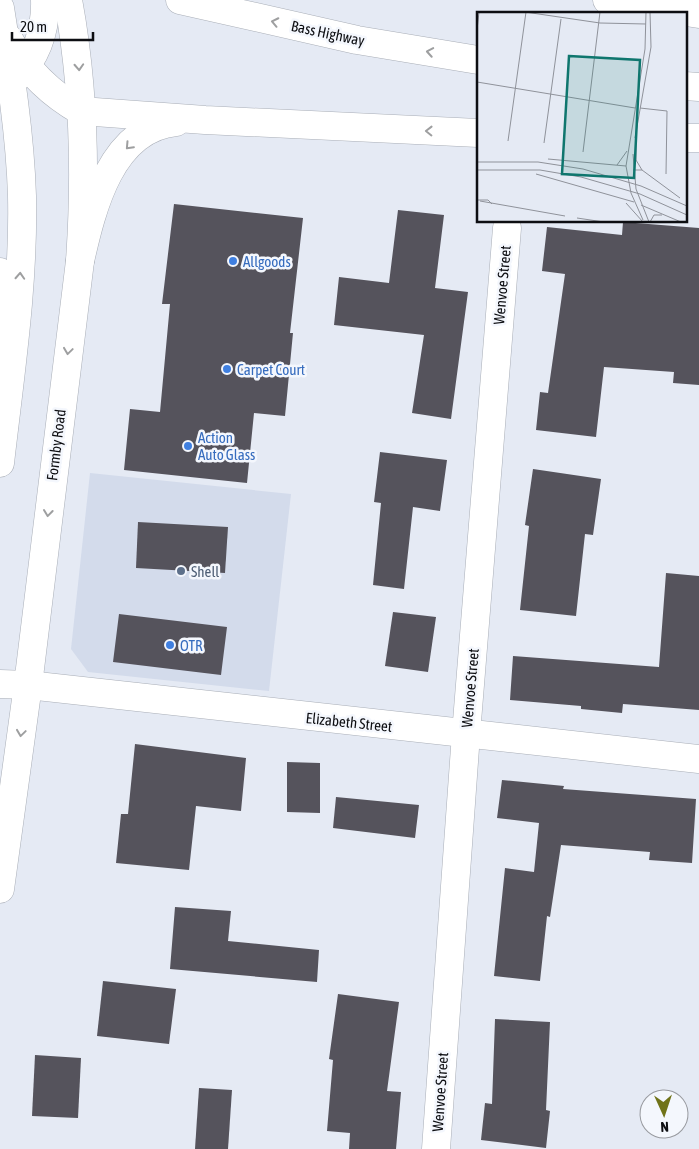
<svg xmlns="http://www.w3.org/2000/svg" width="699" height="1149" viewBox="0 0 699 1149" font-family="'Asap Condensed',sans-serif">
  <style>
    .built { fill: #d3dbeb }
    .building { fill: #55535c }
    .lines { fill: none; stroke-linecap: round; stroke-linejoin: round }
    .minor-casing { stroke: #a9aeb7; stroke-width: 29 }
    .secondary-casing { stroke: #a9aeb7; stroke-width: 29 }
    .motorway-casing { stroke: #a9aeb7; stroke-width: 29 }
    .minor { stroke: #fff; stroke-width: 28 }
    .secondary { stroke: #fff; stroke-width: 28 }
    .motorway { stroke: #fff; stroke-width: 28 }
    .oneway { stroke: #9e9fa0 }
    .shop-dot { fill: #3f7fe0; stroke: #f4f7fd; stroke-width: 2 }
    .service-dot { fill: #5c6f8a; stroke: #f4f7fd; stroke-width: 2 }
    .labels { text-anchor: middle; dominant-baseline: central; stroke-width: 5; stroke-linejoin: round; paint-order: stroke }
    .street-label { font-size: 15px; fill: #0d0e12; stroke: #f4f7fd }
    .shop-label { font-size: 15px; fill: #366cbe; stroke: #f4f7fd; text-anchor: start }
    .service-label { font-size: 15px; fill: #4e5e75; stroke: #f4f7fd; text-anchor: start }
    .inset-road { fill: none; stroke: #8f929a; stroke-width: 1 }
    .view { fill: #0f766e; fill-opacity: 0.15; stroke: #0f766e; stroke-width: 2.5 }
    .inset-edge { fill: none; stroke: #0d0e12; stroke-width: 2.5 }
  </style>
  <rect width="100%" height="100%" fill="#e5eaf4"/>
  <path class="built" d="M90,473L291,494L269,691L88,672L71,649Z"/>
  <g class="building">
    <path d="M174,204L303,218L290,333H293L285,416L254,413L247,483L124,470L130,409L160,412L170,304H162Z"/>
    <path d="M398,210L444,215L435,288L468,292L451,419L412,413L424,335L334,325L339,277L389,283Z"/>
    <path d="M623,222L699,228V385L673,383L674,372L604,367L596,437L536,430L540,392L548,393L565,274L542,271L547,227L622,235Z"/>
    <path d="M380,452L447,460L440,511L413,507L404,589L373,585L381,503L374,502Z"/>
    <path d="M533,469L601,479L593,535L585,534L576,616L520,610L529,526L525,525Z"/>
    <path d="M138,522L228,527L225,573L136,568Z"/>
    <path d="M666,573L699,576V710L623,704L622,713L581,709V706L510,700L513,656L659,667Z"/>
    <path d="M393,612L436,617L428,672L385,666Z"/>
    <path d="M119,614L227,627L221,675L113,662Z"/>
    <path d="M135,744L246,758L241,811L196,806L189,870L116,863L121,814H128Z"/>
    <path d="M287,762L320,763V813L287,812Z"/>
    <path d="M502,780L564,786L563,789L696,799L692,863L649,860L650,852L561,845L550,917L547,916L540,981L494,976L505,868L534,872L539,823L497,818Z"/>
    <path d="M336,797L419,805L415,838L333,828Z"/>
    <path d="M175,907L231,911L228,941L319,950L317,982L170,969Z"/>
    <path d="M103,981L176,989L169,1044L97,1036Z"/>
    <path d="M338,994L399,1002L387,1091L401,1092L396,1149H349L350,1133L327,1131L333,1060L329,1059Z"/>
    <path d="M495,1019L550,1022L546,1110L550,1111L546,1148L481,1140L485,1103L492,1104Z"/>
    <path d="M35,1055L81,1058L78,1118L32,1116Z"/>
    <path d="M199,1088L232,1090L228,1149H195Z"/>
  </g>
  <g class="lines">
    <defs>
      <g id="minor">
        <path d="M28,685L699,759"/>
        <path d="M436,1149L466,734L507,228"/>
      </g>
      <g id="secondary">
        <path d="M0,8C10,71 20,133 22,196C24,286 10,375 0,463"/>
        <path d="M8,38C26,70 49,93 81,111"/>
        <path d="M16,78C37,56 46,30 45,0"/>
        <path d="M0,684L28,685"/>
        <path d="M0,889L28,685L80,261C86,174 84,86 68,0"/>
      </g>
      <g id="motorway">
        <path d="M180,0L357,40L478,60"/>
        <path d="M607,0L699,14"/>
        <path d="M685,86L699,87"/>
        <path d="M0,87L11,84"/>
        <path d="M81,111L205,120L478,133"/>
        <path d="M685,138H699"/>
        <path d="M80,261C92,208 111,128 176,122"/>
        <path d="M0,272L4,426"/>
      </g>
    </defs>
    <use href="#minor" class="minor-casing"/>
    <use href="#secondary" class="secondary-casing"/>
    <use href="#motorway" class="motorway-casing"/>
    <use href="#minor" class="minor"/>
    <use href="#secondary" class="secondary"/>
    <use href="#motorway" class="motorway"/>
  </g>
  <defs><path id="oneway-chevron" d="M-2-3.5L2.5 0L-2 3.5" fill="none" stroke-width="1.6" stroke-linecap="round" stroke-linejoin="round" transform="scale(1.25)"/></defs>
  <g class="oneway">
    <use href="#oneway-chevron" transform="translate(275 22) rotate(-168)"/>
    <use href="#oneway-chevron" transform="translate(430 52) rotate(-170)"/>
    <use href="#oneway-chevron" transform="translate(79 67) rotate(87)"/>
    <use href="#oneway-chevron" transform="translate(429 131) rotate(-179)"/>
    <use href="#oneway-chevron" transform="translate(129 146) rotate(133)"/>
    <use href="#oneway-chevron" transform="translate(20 276) rotate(-87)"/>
    <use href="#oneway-chevron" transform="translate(68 351) rotate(98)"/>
    <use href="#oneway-chevron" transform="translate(48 513) rotate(97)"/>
    <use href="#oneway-chevron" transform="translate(21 733) rotate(98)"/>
  </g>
  <g class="shop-dot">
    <circle cx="233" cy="261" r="5"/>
    <circle cx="227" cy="369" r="5"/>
    <circle cx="188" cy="446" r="5"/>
    <circle cx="170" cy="645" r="5"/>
  </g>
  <circle class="service-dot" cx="181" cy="571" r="5"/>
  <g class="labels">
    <g class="street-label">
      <text transform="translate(328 33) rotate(12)">Bass Highway</text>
      <text transform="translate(502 285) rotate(-85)">Wenvoe Street</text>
      <text transform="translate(56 445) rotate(-83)">Formby Road</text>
      <text transform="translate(470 688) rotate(-85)">Wenvoe Street</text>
      <text transform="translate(349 722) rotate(6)">Elizabeth Street</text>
      <text transform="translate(440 1092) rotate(-86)">Wenvoe Street</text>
    </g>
    <g class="shop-label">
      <text x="243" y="261">Allgoods</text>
      <text x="237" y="369">Carpet Court</text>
      <text x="198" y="437">Action<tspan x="198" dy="17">Auto Glass</tspan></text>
      <text x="180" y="645">OTR</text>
    </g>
    <g class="service-label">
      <text x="191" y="571">Shell</text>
    </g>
  </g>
  <g transform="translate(477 12)">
    <rect width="210" height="210" fill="#e5eaf4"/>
    <path class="inset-road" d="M48,0L123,11L169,12M0,18L2,0M0,70L158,96M163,96L190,99L189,162M159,122V148L165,158M158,126L174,35L173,0M31,129L49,0M67,131L84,7M106,140L123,0M156,142L159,177L172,210M71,147L149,154M0,150H61L106,157L164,174L210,194M140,153L150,139M0,158H63L104,165L163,182L210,203M156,158H165L203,186M59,162L157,190M1,188H11L15,192M3,189L88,204M149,191L166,210M164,193L204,210M100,206L127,210M166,208L154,181L149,154L168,37L169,0M173,210L177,203H185"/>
    <path class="view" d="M92,44L163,48L157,166L85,162Z"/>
    <rect width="210" height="210" class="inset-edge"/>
  </g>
  <g transform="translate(664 1114) rotate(177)"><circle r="24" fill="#f4f7fd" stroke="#989a9f"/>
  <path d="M0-4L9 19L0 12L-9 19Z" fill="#707319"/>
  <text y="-8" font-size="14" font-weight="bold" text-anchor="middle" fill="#0d0e12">N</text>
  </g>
  <path d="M12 32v8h81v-8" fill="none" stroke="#0d0e12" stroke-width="2.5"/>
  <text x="20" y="32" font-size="15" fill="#0d0e12" stroke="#f4f7fd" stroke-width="4" paint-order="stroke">20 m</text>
</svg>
